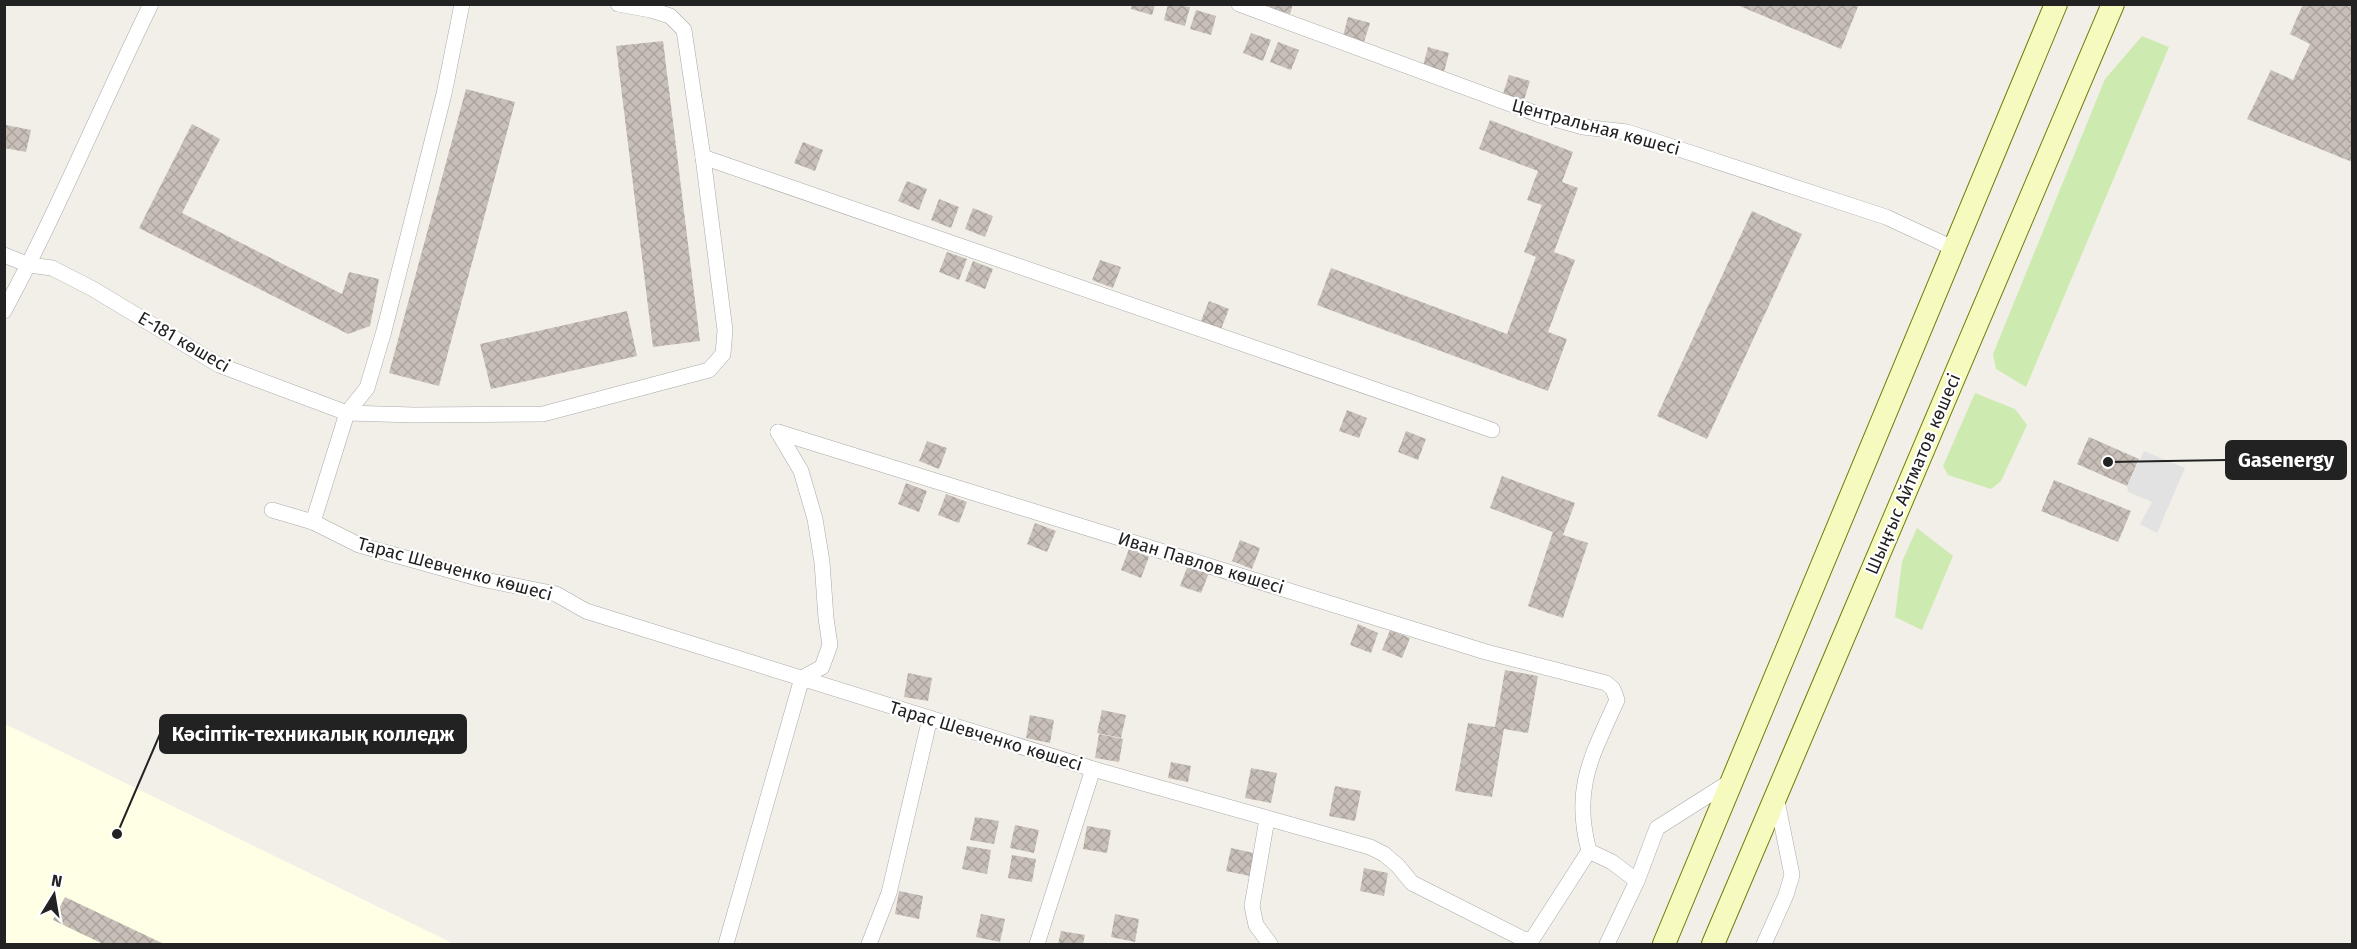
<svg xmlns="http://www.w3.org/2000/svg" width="2357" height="949" viewBox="0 0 2357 949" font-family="'Fira Sans',sans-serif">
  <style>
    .education { fill: #ffffe5 }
    .grass { fill: #cdebb0 }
    .parking { fill: #e2e2e2 }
    .building { fill: url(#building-cross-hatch) }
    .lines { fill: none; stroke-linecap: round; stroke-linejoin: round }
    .minor-casing { stroke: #a9a9a9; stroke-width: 16 }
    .secondary-casing { stroke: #707d05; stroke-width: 24 }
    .minor { stroke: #fff; stroke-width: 15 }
    .secondary { stroke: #f7fabf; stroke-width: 22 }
    .labels { text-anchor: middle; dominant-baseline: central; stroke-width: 4.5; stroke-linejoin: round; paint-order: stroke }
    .street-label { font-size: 18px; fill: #222; stroke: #fff }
    .leader { fill: none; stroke: #222; stroke-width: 2 }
    .callout-dot { fill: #222; stroke: #fff; stroke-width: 2 }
    .callout { fill: #222; stroke: #222; stroke-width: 2 }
    .callout-label { font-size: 20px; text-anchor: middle; font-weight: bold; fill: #fff }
  </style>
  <defs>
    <pattern id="building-cross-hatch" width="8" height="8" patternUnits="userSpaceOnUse" patternTransform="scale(1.5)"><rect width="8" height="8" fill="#c7bfb8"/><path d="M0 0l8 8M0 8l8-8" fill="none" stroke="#aba49e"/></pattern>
  </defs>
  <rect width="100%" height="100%" fill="#f2efe9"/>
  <path class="education" d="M5,724L454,944H5Z"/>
  <g class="grass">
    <path d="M2142,36L2169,47L2026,387L1996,369L1993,354L2105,79Z"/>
    <path d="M1975,393L2015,409L2027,425L2001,481L1991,489L1948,475L1943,466Z"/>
    <path d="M1917,528L1953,556L1922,630L1895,617L1902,562Z"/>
  </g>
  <path class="parking" d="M2144,451L2185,468L2157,533L2140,524L2152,502L2128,492L2127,486Z"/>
  <g class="building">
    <path d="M1168,4L1190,7L1185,26L1164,20Z"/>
    <path d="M1270,4H1293L1290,14L1269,8Z"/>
    <path d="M1735,4H1859L1841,49Z"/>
    <path d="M2303,4H2352V162L2247,119L2271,70L2293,80L2310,44L2290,34Z"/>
    <path d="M1132,5H1155L1152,15L1131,9Z"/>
    <path d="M1196,10L1216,16L1211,35L1190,29Z"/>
    <path d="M1348,17L1370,23L1364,42L1343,36Z"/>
    <path d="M1251,33L1271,40L1263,61L1243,53Z"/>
    <path d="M663,41L700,341L653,347L616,46Z"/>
    <path d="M1278,42L1299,50L1291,70L1270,62Z"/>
    <path d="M1428,47L1449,53L1444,72L1423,66Z"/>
    <path d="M1509,75L1530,81L1524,100L1503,94Z"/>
    <path d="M466,89L515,102L439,386L389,373Z"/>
    <path d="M1490,120L1573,152L1562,182L1578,188L1554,252L1575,260L1548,332L1567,339L1548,391L1317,305L1331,268L1507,334L1536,257L1524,252L1542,205L1527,200L1538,171L1479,149Z"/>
    <path d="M192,124L220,139L182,213L342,294L349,272L379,279L370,326L348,334L139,228Z"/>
    <path d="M6,125L31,130L26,152L4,148Z"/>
    <path d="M803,142L823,150L815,171L794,163Z"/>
    <path d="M907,181L927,189L919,210L898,201Z"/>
    <path d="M939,199L959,207L951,228L931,220Z"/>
    <path d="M973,208L993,216L985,237L965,229Z"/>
    <path d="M1752,211L1802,234L1707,439L1657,416Z"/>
    <path d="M947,252L967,259L959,280L939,272Z"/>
    <path d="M1100,260L1121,267L1113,288L1092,280Z"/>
    <path d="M973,261L993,269L985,289L965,281Z"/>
    <path d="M1209,301L1229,309L1221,329L1201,321Z"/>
    <path d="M627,311L637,356L491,389L480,344Z"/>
    <path d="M1347,410L1367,418L1359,438L1339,431Z"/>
    <path d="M1406,431L1426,439L1418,460L1398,452Z"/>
    <path d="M2089,437L2139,459L2127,486L2077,464Z"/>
    <path d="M927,441L947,448L939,469L919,461Z"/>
    <path d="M1502,476L1575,503L1563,535L1588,543L1563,618L1528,606L1553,532L1490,508Z"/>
    <path d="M2054,480L2131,511L2118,542L2041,511Z"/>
    <path d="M906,483L927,491L919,512L898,504Z"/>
    <path d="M946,494L967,502L959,523L938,515Z"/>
    <path d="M1035,523L1056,531L1047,552L1027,544Z"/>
    <path d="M1240,540L1260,548L1252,569L1232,561Z"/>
    <path d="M1129,549L1149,557L1141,578L1121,570Z"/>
    <path d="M1188,565L1209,573L1201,593L1180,586Z"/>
    <path d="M1358,624L1378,633L1371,653L1350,645Z"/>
    <path d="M1390,630L1410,638L1402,658L1382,650Z"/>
    <path d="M1505,670L1538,676L1528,733L1504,729L1492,797L1455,791L1468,723L1495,727Z"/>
    <path d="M908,673L932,678L928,701L904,697Z"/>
    <path d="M1102,710L1126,715L1121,738L1097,733Z"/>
    <path d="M1030,715L1054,720L1050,743L1026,738Z"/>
    <path d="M1099,734L1123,739L1119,762L1095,758Z"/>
    <path d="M1171,762L1191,766L1188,782L1168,778Z"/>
    <path d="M1251,768L1277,773L1271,803L1245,798Z"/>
    <path d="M1335,786L1361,791L1355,821L1329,816Z"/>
    <path d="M975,817L999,821L994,844L970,840Z"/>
    <path d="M1015,825L1039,830L1034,853L1010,848Z"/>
    <path d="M1087,826L1111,830L1107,853L1083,849Z"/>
    <path d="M967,846L991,850L987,874L962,869Z"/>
    <path d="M1231,848L1254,853L1250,876L1226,871Z"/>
    <path d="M1012,855L1036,859L1032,882L1008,878Z"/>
    <path d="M1364,868L1388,873L1384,896L1360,891Z"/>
    <path d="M899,891L923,896L919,919L895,914Z"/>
    <path d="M65,897L164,944H103L53,920Z"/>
    <path d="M981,914L1005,919L1000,942L976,937Z"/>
    <path d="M1115,914L1139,919L1135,942L1111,937Z"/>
    <path d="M1061,931L1085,935L1083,944H1058Z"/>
  </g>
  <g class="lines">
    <defs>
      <g id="minor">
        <path d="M1239,4L1540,115L1583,127L1627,132L1886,217L1953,248"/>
        <path d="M703,157L1492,430"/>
        <path d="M4,255L29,265L52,268L93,289L219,365L347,413L414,415L543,414L709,370L723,354L725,330L703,157L684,30L670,16L651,10L618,4"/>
        <path d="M4,311C58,211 101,106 151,4"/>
        <path d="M778,432L1486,652L1606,683L1613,689L1617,700C1592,756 1572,788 1589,851"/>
        <path d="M272,510L313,522L359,545L481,579L556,594L586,611L1093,769L1370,847L1384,854L1398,866L1412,883L1525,940L1533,938L1589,851L1612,862L1637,881"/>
        <path d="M313,522L347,413L367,388L384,331L444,94L462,4"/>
        <path d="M1267,819L1252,906L1256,925L1270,944"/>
        <path d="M726,944L802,678L822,667L830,645L826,618L822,562L815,519L801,471L778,432"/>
        <path d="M869,944L889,893L930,718"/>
        <path d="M1037,944L1093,769"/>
        <path d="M1607,944L1637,881L1657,828L1731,781"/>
        <path d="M1764,944L1786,895L1792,875L1776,796"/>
      </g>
      <g id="secondary">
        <path d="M1664,944L2056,4"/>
        <path d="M1713,944L2113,4"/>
      </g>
    </defs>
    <use href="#minor" class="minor-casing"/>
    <use href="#secondary" class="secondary-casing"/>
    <use href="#minor" class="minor"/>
    <use href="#secondary" class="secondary"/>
  </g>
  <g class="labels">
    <g class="street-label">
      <text transform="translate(1596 127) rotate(15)">Центральная көшесі</text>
      <text transform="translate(184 342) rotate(30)">Е-181 көшесі</text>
      <text transform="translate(1913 474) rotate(-67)">Шыңғыс Айтматов көшесі</text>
      <text transform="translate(1201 563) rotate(17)">Иван Павлов көшесі</text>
      <text transform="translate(455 569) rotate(15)">Тарас Шевченко көшесі</text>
      <text transform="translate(986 736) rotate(17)">Тарас Шевченко көшесі</text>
    </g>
  </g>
  <path class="leader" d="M2108 462L2226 460M117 834L160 734"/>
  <g class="callout-dot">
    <circle cx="2108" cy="462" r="6"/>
    <circle cx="117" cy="834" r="6"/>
  </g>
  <g class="callout">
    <rect x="2226" y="441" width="120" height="38" rx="6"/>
    <rect x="160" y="715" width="306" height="38" rx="6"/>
  </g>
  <g class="callout-label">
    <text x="2286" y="467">Gasenergy</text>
    <text x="313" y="741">Кәсіптік-техникалық колледж</text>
  </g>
  <rect width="2357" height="949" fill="none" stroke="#222222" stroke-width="12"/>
  <g transform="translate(54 895) rotate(11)" stroke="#ffffff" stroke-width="4.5" paint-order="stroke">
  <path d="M0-4.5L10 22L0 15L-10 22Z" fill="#222222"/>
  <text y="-9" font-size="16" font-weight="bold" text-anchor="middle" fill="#222222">N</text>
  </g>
</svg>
